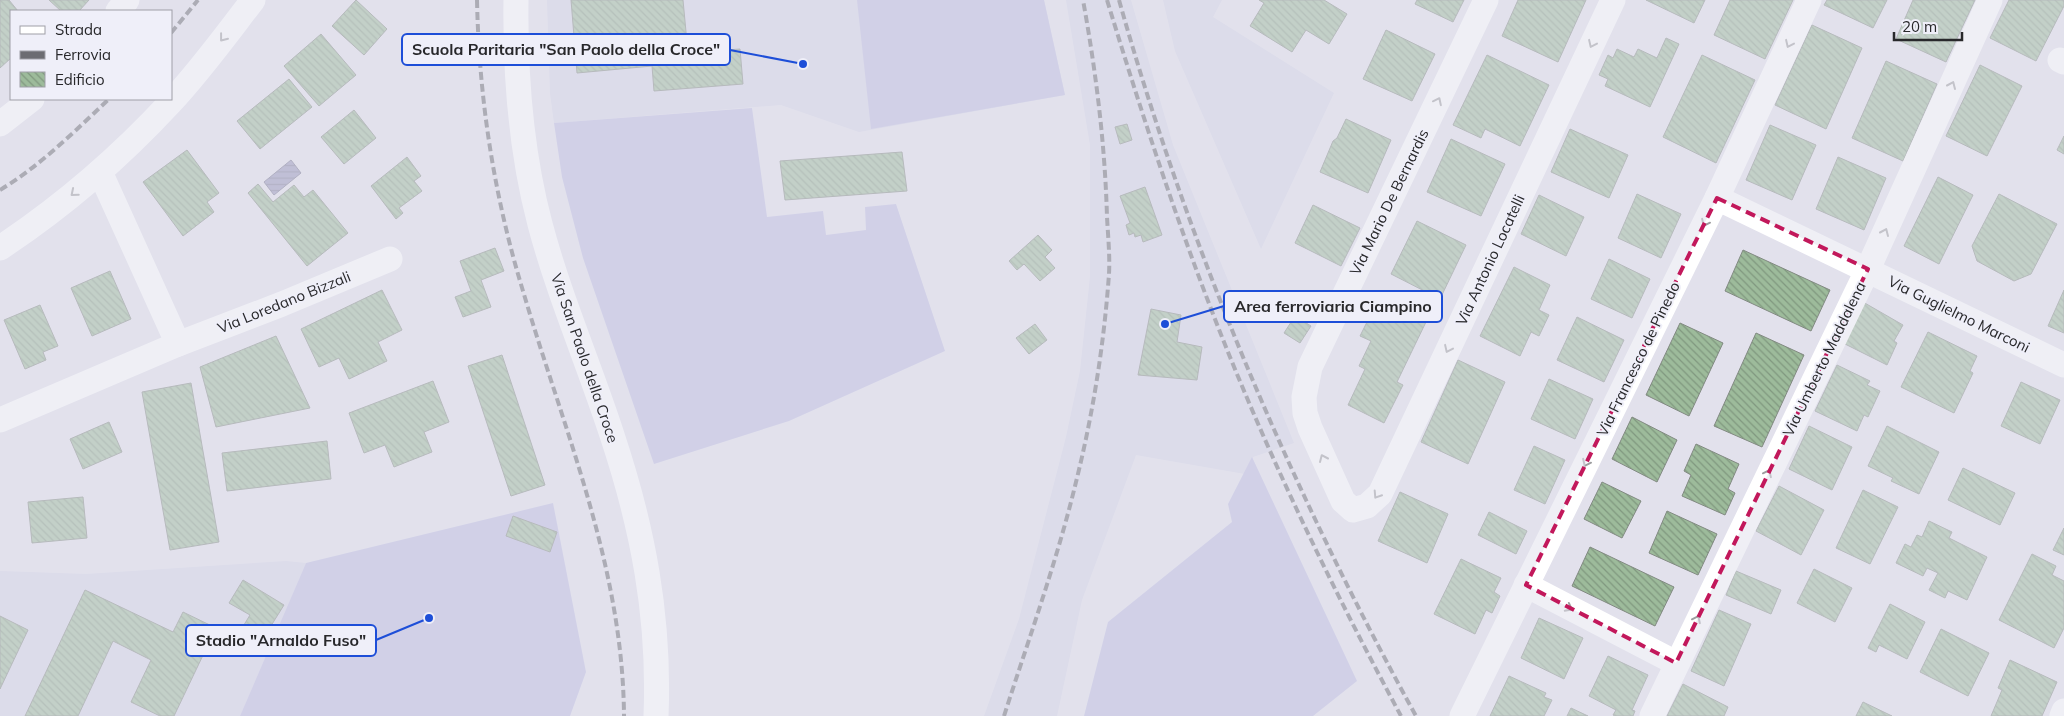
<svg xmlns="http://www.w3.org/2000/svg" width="2064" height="716" viewBox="0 0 2064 716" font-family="Mulish,sans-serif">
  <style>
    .built { fill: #d5d4e6 }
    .grass { fill: #bdbbe1 }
    .water { fill: url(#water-rules); stroke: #767490 }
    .building { fill: url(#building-back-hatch); stroke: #828a82 }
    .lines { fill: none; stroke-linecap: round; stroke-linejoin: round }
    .minor { stroke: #fff; stroke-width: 25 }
    .rail { stroke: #6c6c72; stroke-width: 4; stroke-dasharray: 8 4; stroke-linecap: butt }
    .oneway { stroke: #9e9ea0 }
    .marked { fill: none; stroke: #c2185b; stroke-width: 4; stroke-dasharray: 10 6; stroke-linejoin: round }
    .labels { text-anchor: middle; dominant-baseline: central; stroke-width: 4; stroke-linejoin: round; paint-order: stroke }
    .street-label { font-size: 15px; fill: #28282b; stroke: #efeff9 }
    .leader { fill: none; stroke: #1d4ed8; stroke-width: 2 }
    .callout-dot { fill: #1d4ed8; stroke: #efeff9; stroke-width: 2 }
    .callout { fill: #efeff9; stroke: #1d4ed8; stroke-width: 2 }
    .callout-label { font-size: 16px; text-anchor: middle; font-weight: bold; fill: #28282b }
  </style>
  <defs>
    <pattern id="water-rules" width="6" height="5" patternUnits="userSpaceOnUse" patternTransform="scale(1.25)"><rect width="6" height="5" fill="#9895bb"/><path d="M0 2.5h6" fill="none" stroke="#7c7a98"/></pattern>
    <pattern id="building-back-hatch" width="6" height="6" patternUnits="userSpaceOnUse" patternTransform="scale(1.25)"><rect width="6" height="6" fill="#9dbb9b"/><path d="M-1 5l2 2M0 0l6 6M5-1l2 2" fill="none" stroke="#80987f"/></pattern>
  </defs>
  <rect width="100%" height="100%" fill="#e2e1ec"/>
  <g class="built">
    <path d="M547,0H1044L1065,95L859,132L781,105L554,123L550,93Z"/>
    <path d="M1066,0H1131L1173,145L1294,443L1253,457L1245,474L1136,455L1082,600L1057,716H984L1019,619L1066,437L1080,371L1090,277V145Z"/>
    <path d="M1163,0H1222L1213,17L1334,93L1261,249L1175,51Z"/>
    <path d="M286,561L306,563L240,716H0V571L86,574Z"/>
  </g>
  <g class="grass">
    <path d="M857,0H1044L1065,95L871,129Z"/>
    <path d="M752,108L767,217L823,211L826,235L866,230L865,207L896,204L945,351L789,421L654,464L583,258L562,177L554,123Z"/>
    <path d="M1252,457L1357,681L1313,716H1084L1108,622L1232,522L1228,504Z"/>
    <path d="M553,503L586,672L570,716H240L306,563Z"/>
  </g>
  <path class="water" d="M291,160L301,173L274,195L264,182Z"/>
  <g class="building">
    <path d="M0,0H9L18,11H11V58L0,68Z"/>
    <path d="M49,0H89L79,11H61Z"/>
    <path d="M356,0L387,29L364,55L332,26Z"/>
    <path d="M571,0H683L688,53L740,49L743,84L654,91L652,66L577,73Z"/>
    <path d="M1259,0H1324L1347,14L1329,44L1306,30L1292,52L1250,26L1264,3Z"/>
    <path d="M1417,0H1464L1453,22L1415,4Z"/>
    <path d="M1518,0H1586L1558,62L1502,36Z"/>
    <path d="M1646,0H1705L1694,23Z"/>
    <path d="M1730,0H1793L1765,59L1714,35Z"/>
    <path d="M1827,0H1887L1873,28L1824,5Z"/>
    <path d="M1913,0H1975L1946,62L1896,39Z"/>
    <path d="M2009,0H2064V6L2036,61L1990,38Z"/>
    <path d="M1812,25L1862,48L1826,129L1775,105Z"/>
    <path d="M1386,30L1435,54L1412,101L1363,79Z"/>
    <path d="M321,34L356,75L319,106L284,66Z"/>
    <path d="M1666,38L1679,44L1650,107L1605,86L1608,79L1599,75L1608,55L1613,58L1617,49L1634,57L1638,49L1657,58Z"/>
    <path d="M1487,55L1549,85L1520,146L1485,129L1481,138L1453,125Z"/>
    <path d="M1702,55L1755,80L1716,163L1663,137Z"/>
    <path d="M1886,61L1937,84L1903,161L1852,138Z"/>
    <path d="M1980,65L2022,86L1987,156L1946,136Z"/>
    <path d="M289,79L312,107L260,149L237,121Z"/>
    <path d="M354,110L376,138L344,164L321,137Z"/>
    <path d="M1346,119L1391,140L1368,193L1320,172L1333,141L1337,138Z"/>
    <path d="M1127,124L1132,140L1120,144L1115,127Z"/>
    <path d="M1770,125L1816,145L1792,200L1746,180Z"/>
    <path d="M1570,129L1628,155L1609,198L1551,172Z"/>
    <path d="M2064,136V154L2057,150Z"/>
    <path d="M1451,139L1505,164L1481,216L1427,192Z"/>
    <path d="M187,150L219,193L207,202L214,212L183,236L143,182Z"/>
    <path d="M902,152L907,191L785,200L780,161Z"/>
    <path d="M407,157L421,176L414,181L422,191L399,208L403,213L396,219L371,186Z"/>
    <path d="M1838,157L1886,178L1864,230L1816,209Z"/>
    <path d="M1938,177L1973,195L1939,264L1904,246Z"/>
    <path d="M258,184L273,202L294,185L304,197L313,190L348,233L307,266L248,193Z"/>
    <path d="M1145,187L1162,235L1143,242L1141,235L1135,237L1134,233L1129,235L1126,225L1130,223L1120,196Z"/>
    <path d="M1637,194L1681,214L1661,258L1618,238Z"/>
    <path d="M1999,194L2057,224L2031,274L2014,281L1977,261L1972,246Z"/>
    <path d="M1539,195L1584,217L1566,256L1521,234Z"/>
    <path d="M1313,205L1360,228L1341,266L1295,243Z"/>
    <path d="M1417,221L1466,245L1440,299L1391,274Z"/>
    <path d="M1038,235L1052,250L1045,257L1055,268L1040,281L1024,264L1017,270L1009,261Z"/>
    <path d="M495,248L504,271L481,280L491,307L463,317L455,297L471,291L460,261Z"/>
    <path d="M1743,250L1830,290L1811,331L1725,291Z"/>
    <path d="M1609,259L1650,279L1632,318L1591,299Z"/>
    <path d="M1514,267L1550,285L1539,310L1549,315L1539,336L1531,332L1520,356L1480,336Z"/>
    <path d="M110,271L131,319L92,336L71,288Z"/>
    <path d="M382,290L402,330L378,342L387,361L349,379L339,358L319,367L301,329Z"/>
    <path d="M2064,290V333L2048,326Z"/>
    <path d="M1379,298L1426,322L1397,382L1403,385L1384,423L1348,405L1365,369L1359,366L1371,341L1360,336Z"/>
    <path d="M1863,302L1903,325L1894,341L1897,343L1887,365L1843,343Z"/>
    <path d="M40,305L58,346L43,352L46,360L25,369L4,320Z"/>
    <path d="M1151,309L1181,315L1177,342L1202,347L1197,380L1138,375Z"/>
    <path d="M1295,316L1311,326L1300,343L1284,333Z"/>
    <path d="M1577,317L1624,340L1604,382L1557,360Z"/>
    <path d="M1680,323L1723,343L1689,416L1646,395Z"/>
    <path d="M1035,324L1047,340L1029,354L1016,338Z"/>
    <path d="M1928,332L1977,356L1970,371L1973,373L1954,413L1901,387Z"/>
    <path d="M1756,333L1804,355L1762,447L1714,426Z"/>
    <path d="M276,336L310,408L216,427L200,367Z"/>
    <path d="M502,355L545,485L511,496L468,366Z"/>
    <path d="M1458,360L1505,382L1468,464L1421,442Z"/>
    <path d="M1837,365L1870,381L1867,385L1880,391L1868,417L1864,415L1857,431L1815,411Z"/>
    <path d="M1549,379L1593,399L1575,439L1531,419Z"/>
    <path d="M433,381L449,422L424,432L432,452L394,467L385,445L364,453L349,413Z"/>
    <path d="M2021,382L2060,400L2040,444L2001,426Z"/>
    <path d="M191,383L219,542L170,550L142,392Z"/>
    <path d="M1632,417L1677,440L1657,482L1612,459Z"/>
    <path d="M109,422L122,452L83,469L70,439Z"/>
    <path d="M1809,426L1852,447L1832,490L1789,469Z"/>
    <path d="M1887,426L1939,452L1919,494L1891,481L1893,478L1868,466Z"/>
    <path d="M327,441L331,479L227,491L222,453Z"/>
    <path d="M1696,444L1739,464L1728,489L1735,493L1725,515L1682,496L1691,475L1684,471Z"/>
    <path d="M1534,446L1565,460L1545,504L1514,490Z"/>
    <path d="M1963,468L2015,493L2000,525L1948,500Z"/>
    <path d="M1602,482L1641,501L1622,538L1584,519Z"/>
    <path d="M1779,486L1824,510L1801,555L1756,531Z"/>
    <path d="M1863,490L1898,507L1870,564L1836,548Z"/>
    <path d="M1400,492L1448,514L1427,563L1378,541Z"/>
    <path d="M83,497L87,538L32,543L28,502Z"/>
    <path d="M1667,511L1717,534L1698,575L1649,553Z"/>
    <path d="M1489,512L1527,531L1516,554L1478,535Z"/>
    <path d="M513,516L557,532L550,552L506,536Z"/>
    <path d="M1929,521L1952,532L1949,538L1987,557L1967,600L1948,591L1945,598L1929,590L1938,573L1927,568L1923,576L1896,563L1905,544L1911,547L1917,535L1922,537Z"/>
    <path d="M2064,528V555L2053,550Z"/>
    <path d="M1590,547L1674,587L1655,626L1572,586Z"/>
    <path d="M2032,554L2056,566L2052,575L2064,581V628L2054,648L1999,620Z"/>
    <path d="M1461,559L1501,578L1494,592L1500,596L1492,613L1486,610L1475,634L1434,614Z"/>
    <path d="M1814,569L1852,588L1835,622L1797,603Z"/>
    <path d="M1736,571L1781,590L1771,614L1726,595Z"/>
    <path d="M243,580L284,605L259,645L239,633L250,615L229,603Z"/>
    <path d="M85,590L173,632L183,612L216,628L174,716H160L131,702L151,660L113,641L78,716H25Z"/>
    <path d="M1890,604L1925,622L1907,659L1879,645L1876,652L1868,648Z"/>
    <path d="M1719,610L1751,624L1724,686L1691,671Z"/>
    <path d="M0,616L28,630L0,689Z"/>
    <path d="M1539,618L1583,638L1564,679L1521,658Z"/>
    <path d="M1941,629L1989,653L1968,696L1920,672Z"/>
    <path d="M1608,656L1648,675L1632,710L1635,711L1633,716H1615L1613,715L1616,710L1589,696Z"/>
    <path d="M2010,660L2057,682L2042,716H1991L2002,690L1998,688Z"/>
    <path d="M1509,676L1546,693L1544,697L1552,700L1544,716H1490Z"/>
    <path d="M1683,684L1728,707L1724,716H1667Z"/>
    <path d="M1863,702L1892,716H1856Z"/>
    <path d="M1571,708L1588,716H1567Z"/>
  </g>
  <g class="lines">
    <g class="minor">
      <path d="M516,0C515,74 521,152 540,224C559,296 589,364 612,435C643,528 660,617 656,716"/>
      <path d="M1486,0L1310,367L1304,397L1305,413L1310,428L1343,501L1353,510L1367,506L1380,494L1613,0"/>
      <path d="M118,11L127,0"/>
      <path d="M2060,60L2064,62"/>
      <path d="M0,124L32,99"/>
      <path d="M100,172L178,344L282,304L390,259"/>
      <path d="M1717,198L2064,365"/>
      <path d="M0,248C62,207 119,158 170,103C200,71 226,35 253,0"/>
      <path d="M0,420L178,344"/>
      <path d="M1526,585L1676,663"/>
      <path d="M1462,716L1717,198L1809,0"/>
      <path d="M1652,716L1868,269L1990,0"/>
      <path d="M2062,716L2064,711"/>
    </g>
    <g class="rail">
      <path d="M477,0C479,99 494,196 523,291C564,431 623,567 624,716"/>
      <path d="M1107,0C1144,121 1183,241 1230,357C1280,480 1338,599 1401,716"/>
      <path d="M1119,0C1189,249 1291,489 1416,716"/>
      <path d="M171,33L198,0"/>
      <path d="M0,190C40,166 75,131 109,99"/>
      <path d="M1004,716C1029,638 1057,561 1076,482C1093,414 1104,344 1109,274C1110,255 1108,236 1107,217C1105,144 1096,72 1083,0"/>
    </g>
  </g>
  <defs><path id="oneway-chevron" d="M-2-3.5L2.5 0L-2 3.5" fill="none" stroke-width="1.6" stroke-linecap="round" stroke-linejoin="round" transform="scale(1.25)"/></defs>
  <g class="oneway">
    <use href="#oneway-chevron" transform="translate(223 38) rotate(128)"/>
    <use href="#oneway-chevron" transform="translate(1592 44) rotate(115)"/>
    <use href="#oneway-chevron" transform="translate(1789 44) rotate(115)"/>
    <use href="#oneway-chevron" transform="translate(1952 85) rotate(-66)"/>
    <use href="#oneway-chevron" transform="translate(1438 101) rotate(-64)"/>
    <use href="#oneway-chevron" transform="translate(74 193) rotate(140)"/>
    <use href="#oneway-chevron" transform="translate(1705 223) rotate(116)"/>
    <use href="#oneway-chevron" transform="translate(1885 232) rotate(-66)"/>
    <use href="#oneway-chevron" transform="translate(1448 349) rotate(115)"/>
    <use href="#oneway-chevron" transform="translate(1323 458) rotate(-114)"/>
    <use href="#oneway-chevron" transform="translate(1586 463) rotate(116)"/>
    <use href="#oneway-chevron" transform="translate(1768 473) rotate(-64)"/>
    <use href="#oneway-chevron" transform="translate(1377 495) rotate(123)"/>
    <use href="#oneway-chevron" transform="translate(1569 608) rotate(28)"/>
    <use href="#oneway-chevron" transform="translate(1697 619) rotate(-64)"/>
  </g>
  <path d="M0 0H2064V716H0ZM1717,198L1868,269L1676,663L1526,585Z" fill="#e2e1ec" fill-opacity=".55" fill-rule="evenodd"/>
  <path class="marked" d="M1717,198L1868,269L1676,663L1526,585Z"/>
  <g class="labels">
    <g class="street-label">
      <text transform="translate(1389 202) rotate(-64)">Via Mario De Bernardis</text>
      <text transform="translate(1490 260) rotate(-65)">Via Antonio Locatelli</text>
      <text transform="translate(284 302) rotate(-22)">Via Loredano Bizzali</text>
      <text transform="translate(1959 314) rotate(26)">Via Guglielmo Marconi</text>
      <text transform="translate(585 358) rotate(71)">Via San Paolo della Croce</text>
      <text transform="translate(1638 359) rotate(-64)">Via Francesco de Pinedo</text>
      <text transform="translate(1824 359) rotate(-64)">Via Umberto Maddalena</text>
    </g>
  </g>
  <path class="leader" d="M803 64L730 50M1165 324L1224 306M429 618L376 640"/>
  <g class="callout-dot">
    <circle cx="803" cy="64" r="5"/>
    <circle cx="1165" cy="324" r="5"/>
    <circle cx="429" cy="618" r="5"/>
  </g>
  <g class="callout">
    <rect x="402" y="34" width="328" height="31" rx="5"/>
    <rect x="1224" y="291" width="218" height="31" rx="5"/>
    <rect x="186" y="625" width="190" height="31" rx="5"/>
  </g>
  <g class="callout-label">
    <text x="566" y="55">Scuola Paritaria "San Paolo della Croce"</text>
    <text x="1333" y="312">Area ferroviaria Ciampino</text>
    <text x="281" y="646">Stadio "Arnaldo Fuso"</text>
  </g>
  <rect x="10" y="10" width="162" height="90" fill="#efeff9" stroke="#9f9fa7"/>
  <rect x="20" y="26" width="25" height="8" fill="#ffffff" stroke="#9f9fa7"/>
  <text x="55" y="35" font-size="15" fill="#28282b">Strada</text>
  <rect x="20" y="51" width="25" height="8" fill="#6c6c72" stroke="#9f9fa7"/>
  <text x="55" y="60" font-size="15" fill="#28282b">Ferrovia</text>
  <rect x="20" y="72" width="25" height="15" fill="url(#building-back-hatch)" stroke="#9f9fa7"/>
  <text x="55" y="85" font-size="15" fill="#28282b">Edificio</text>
  <path d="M1894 32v8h68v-8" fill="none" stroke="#28282b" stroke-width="2.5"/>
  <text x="1902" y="32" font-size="15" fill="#28282b" stroke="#efeff9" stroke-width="4" paint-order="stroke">20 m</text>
</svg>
